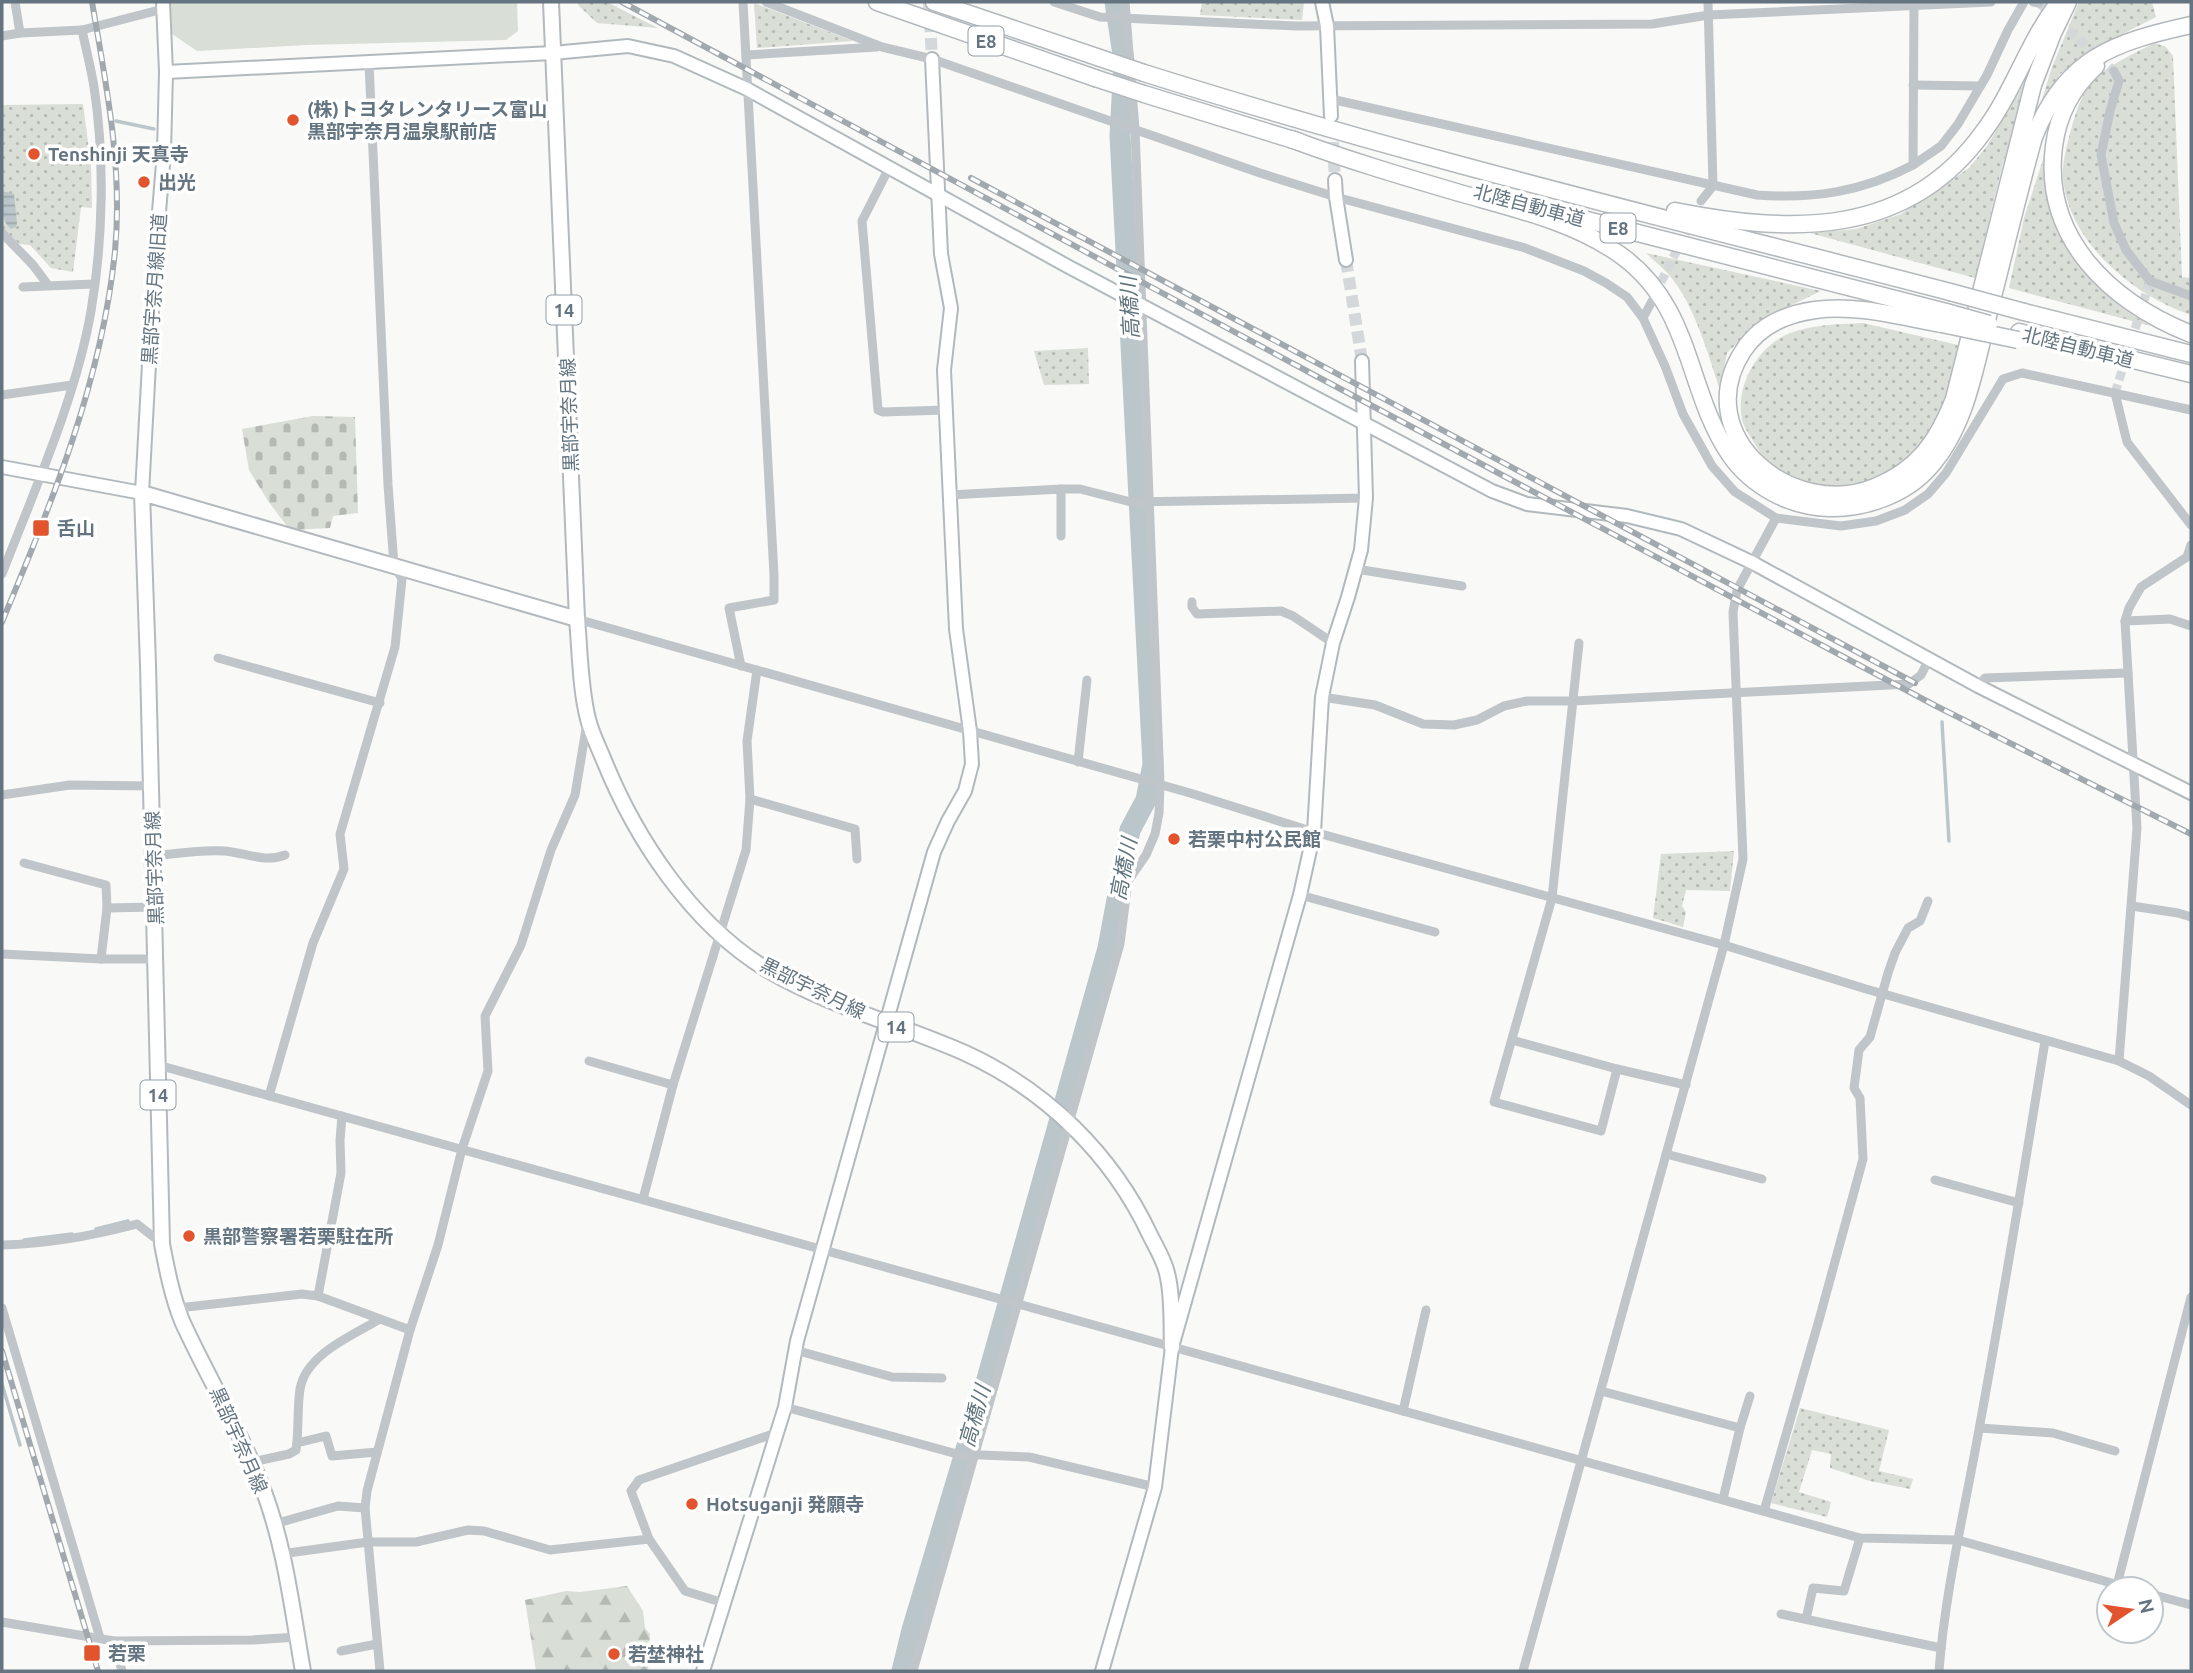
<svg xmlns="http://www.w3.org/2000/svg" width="2193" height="1673" viewBox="0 0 2193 1673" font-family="Ubuntu,'Noto Sans JP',sans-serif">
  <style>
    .grass { fill: url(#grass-dots) }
    .forest { fill: url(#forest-firs) }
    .cemetery { fill: url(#cemetery-stones) }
    .park { fill: #d9ded6 }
    .water { fill: url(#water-rules) }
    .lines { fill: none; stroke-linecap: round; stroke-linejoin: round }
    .stream { stroke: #bac6ca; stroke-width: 3.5 }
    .river { stroke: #bac6ca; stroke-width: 21 }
    .street-tunnel { stroke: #d4d8da; stroke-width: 9; stroke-dasharray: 9 4.5; stroke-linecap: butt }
    .secondary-tunnel { stroke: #d4d8da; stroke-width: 12; stroke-dasharray: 12 6; stroke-linecap: butt }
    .secondary-casing { stroke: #b2b9bd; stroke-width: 16 }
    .primary-casing { stroke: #b4b9bd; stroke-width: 18 }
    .highway-casing { stroke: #b3b8bc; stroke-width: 19 }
    .street { stroke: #c0c5c9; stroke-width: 9 }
    .secondary { stroke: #fff; stroke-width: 12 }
    .primary { stroke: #fff; stroke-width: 14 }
    .highway { stroke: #fff; stroke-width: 16 }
    .rail-casing { stroke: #a1a9ae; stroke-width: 6 }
    .rail { stroke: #fff; stroke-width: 3.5; stroke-dasharray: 10; stroke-linecap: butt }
    .highway-bridge-casing { stroke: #b3b8bc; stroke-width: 19; stroke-linecap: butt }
    .highway-bridge { stroke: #fff; stroke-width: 16 }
    .poi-dot { fill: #e1542e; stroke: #fff; stroke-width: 2.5 }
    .labels { text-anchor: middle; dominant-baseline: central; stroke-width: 7; stroke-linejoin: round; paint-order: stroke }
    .shield { fill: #fff; stroke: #929ea7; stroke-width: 2 }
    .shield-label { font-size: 18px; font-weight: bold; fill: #647581 }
    .poi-label { font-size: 19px; font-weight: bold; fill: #647581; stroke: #fff; text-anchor: start }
    .street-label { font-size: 19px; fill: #647581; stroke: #fff }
    .water-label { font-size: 21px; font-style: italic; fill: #5f747c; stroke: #fff }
  </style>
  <defs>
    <pattern id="grass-dots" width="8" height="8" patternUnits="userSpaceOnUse" patternTransform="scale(1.75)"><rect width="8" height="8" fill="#d9ded6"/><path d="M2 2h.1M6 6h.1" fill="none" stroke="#b4b9b3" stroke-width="1.8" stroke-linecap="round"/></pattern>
    <pattern id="forest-firs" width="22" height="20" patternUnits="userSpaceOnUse" patternTransform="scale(1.75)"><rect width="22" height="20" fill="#d9ded6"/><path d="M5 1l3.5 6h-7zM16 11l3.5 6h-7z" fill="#b4b9b3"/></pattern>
    <pattern id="cemetery-stones" width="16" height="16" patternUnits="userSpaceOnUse" patternTransform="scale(1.75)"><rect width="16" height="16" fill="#d9ded6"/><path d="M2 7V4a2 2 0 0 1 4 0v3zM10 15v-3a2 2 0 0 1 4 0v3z" fill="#b4b9b3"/></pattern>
    <pattern id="water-rules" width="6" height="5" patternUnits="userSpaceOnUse" patternTransform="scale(1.75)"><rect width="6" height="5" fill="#bac6ca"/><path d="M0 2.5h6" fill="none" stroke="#9ba5a9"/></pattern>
  </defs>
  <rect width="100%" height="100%" fill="#f9f9f7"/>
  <g class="grass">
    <path d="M578,2H607L658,28L597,23L579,6Z"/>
    <path d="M1202,2H1304L1302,20L1200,15Z"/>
    <path d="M2079,2H2152L2156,17L2107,42L2060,74L2040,106L2052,67Z"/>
    <path d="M754,3L853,41L757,48Z"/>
    <path d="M2155,43L2166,47L2173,56L2182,277L2191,278V315C2134,296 2068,242 2063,178C2062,162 2067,145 2071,130C2075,115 2081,94 2092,82C2109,64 2133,54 2155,43Z"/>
    <path d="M2032,69L2002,167L1975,278L1810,233L1856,229L1901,214L1969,168L1987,146Z"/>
    <path d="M83,104L91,165L92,208L81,207L73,272L51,268L30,245L19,244L2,228V105Z"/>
    <path d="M2052,132C2049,157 2044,184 2050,209C2058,244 2091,283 2119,305C2128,313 2140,319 2151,326L2009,288L2024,218Z"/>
    <path d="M1646,253L1821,291L1761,320L1727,353L1720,390C1709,357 1695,307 1673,280C1666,270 1655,262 1646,253Z"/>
    <path d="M1863,323L1958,345C1950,386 1945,437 1907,463C1898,469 1888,473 1878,478C1834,500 1780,489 1755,444C1751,437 1744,428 1742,420C1736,388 1753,355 1780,338C1802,325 1838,324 1863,323Z"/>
    <path d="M1088,348L1089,384L1044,385L1034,351Z"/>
    <path d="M1734,851L1730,891L1686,890L1682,906L1686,912L1683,927L1653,918L1661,854Z"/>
    <path d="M1800,1408L1889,1430L1879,1471L1913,1479L1910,1489L1870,1481L1830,1468L1831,1454L1812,1450L1799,1492L1831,1502L1827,1517L1771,1503Z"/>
  </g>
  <path class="forest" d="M627,1586L643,1611L645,1628L650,1634L648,1671H536L525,1600L566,1591L580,1592Z"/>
  <path class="cemetery" d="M313,416L355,417L358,513L333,516L330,528L290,530L268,501L249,470L242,429Z"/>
  <path class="park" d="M171,2H517L518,31L506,40L307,45L197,51L172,34Z"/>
  <path class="water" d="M2,191L14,194L17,223L16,227L11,229C0,220 2,205 2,191Z"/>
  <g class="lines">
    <g class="stream">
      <path d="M116,121L154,129"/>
      <path d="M1942,722L1949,841"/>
      <path d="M96,1229L128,1221"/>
      <path d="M24,1240L72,1234"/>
      <path d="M2,1384L20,1445"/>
    </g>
    <path class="river" d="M902,1671L912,1630L987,1379L1108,948L1130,830L1146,800L1153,764L1120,136L1124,61L1115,2"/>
    <g class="street-tunnel">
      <path d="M2039,3L2114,71"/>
      <path d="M1655,294L1691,222"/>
      <path d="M2115,393L2150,281"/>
    </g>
    <g class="secondary-tunnel">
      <path d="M929,2L932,59"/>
      <path d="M1332,124L1335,180"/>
      <path d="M1346,260L1362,361"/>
    </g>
    <defs>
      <g id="secondary">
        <path d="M1322,2L1327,26L1331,116"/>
        <path d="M166,72L553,53L628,46L674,56L747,89L1069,267L1492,491L1527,504L1627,516L1681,529L1753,563L1978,686L2191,793"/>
        <path d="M1335,180L1336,197L1346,260"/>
        <path d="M2,467L142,493L154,272L164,152L166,72L163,2"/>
        <path d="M703,1671L785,1407L797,1341L934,852L948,821L965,791L972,764L970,731L956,629L944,370L951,308L941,254L932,59"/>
        <path d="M1102,1671L1155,1487L1172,1347L1300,895L1314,832L1322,697L1333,643L1348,597L1361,550L1366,498L1362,361"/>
      </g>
      <g id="primary">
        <path d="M551,2L577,619C580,651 580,688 588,719C591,732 598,746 603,758C635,838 691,923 766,969C828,1006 899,1024 965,1053C1046,1090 1112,1154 1150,1235C1156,1247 1164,1260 1167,1273C1173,1297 1171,1323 1172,1347"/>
        <path d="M303,1671C292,1609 285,1544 261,1484C239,1428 207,1376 182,1321C172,1296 167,1270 162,1244L148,665L142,493L577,619"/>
      </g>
      <g id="highway">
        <path d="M877,2L1095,78"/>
        <path d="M934,2L1097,57"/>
        <path d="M2096,66C2073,87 2058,115 2054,146C2042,239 2111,302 2191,334"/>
        <path d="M1144,73C1410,157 1681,222 1950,292"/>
        <path d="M1144,94L1300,142"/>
        <path d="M1291,139C1347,160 1405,177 1463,194C1516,209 1573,222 1619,254C1694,307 1685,389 1730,455C1752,487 1791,507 1829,508C1864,509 1905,495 1929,468C1967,426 1975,366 1989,312C2004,254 2018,195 2034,137C2065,58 2114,42 2191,25"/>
        <path d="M1548,210L1946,312"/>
        <path d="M1675,211C1791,234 1908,238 1984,131C2014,91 2028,42 2059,2"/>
        <path d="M2024,312L2191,354"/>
        <path d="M1942,324C1901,317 1857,304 1815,310C1786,314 1759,326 1743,351C1688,436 1793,521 1875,487C1918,469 1937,442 1954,399L2033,85L2053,33L2068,2"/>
        <path d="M2019,332L2191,374"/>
      </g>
    </defs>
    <use href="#secondary" class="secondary-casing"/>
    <use href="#primary" class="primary-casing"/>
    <use href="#highway" class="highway-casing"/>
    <g class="street">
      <path d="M15,2L20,33"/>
      <path d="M766,2L882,47L932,59L1260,173L1336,197L1525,248L1584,271L1606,283L1627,297L1643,318L1665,366L1683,414L1712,466L1735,492L1776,518L1841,526L1876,521L1905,510L1928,494L1946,473L2003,379L2022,373L2191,410"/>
      <path d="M1054,2L1100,17L1296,26L1652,24L1709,15L1991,2"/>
      <path d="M2033,2L2039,3"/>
      <path d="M2,36L20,33L82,30L163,9"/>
      <path d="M746,55L877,47"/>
      <path d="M2114,71L2119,81L2110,111L2101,155L2114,223L2126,250L2150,281L2191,296"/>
      <path d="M1913,85L1980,86"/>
      <path d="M1331,99L1757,195C1814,199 1862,192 1913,165L1914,2"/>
      <path d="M1913,165L1941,146L1958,124L1987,75L2008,30L2024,2"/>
      <path d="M889,168L862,221L878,410L883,412L946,410"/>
      <path d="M1701,201L1713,186L1708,2"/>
      <path d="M2,233L33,265L48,285"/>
      <path d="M23,287L94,284"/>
      <path d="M1643,318L1652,301"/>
      <path d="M2115,393L2127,442L2191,525"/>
      <path d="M2,395L72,385"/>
      <path d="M1061,489H1080L1131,502L1366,498"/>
      <path d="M950,495L1061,489V536"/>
      <path d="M1356,569L1462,586"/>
      <path d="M2,574C34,491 76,398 91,311C103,241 105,158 94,87C91,68 86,49 82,30"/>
      <path d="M1192,602V607L1197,614L1281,611L1293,616L1333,643"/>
      <path d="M577,619L1190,793L1314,832L1724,945L1866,989L2119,1061L2149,1076L2191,1105"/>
      <path d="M2125,621L2170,619L2191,626"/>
      <path d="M1579,643L1552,898L1494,1102L1601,1131L1617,1069"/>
      <path d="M218,658L380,703"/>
      <path d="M741,666L729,608L774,600V575L743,2"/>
      <path d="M1978,686L1985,678L2128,673"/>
      <path d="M1322,697L1375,705L1423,724L1454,725L1477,720L1504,706L1527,701H1573L1909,684L1921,675L1929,659"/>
      <path d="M1078,762L1087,680"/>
      <path d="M2,795L70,785L151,786"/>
      <path d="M750,799L855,829L857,859"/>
      <path d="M153,856C176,854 201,849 225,851C246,853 265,863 285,855"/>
      <path d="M24,863L106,885L107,908"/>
      <path d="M1300,895L1435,932"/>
      <path d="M2132,906L2178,913L2191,917"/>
      <path d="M2,954L101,959L107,908L155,907"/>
      <path d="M101,959H156"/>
      <path d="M1512,1040L1617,1069L1686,1085"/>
      <path d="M589,1061L673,1085L643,1199"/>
      <path d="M2119,1061L2137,828L2125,621L2129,608L2141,587L2187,557L2191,545"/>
      <path d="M158,1065L1860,1538L1958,1540L2133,1589"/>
      <path d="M673,1085L746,850L750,799L747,741L757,670"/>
      <path d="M269,1096L313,943L344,869L340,834L395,647L402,579L394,565L388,485L369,63"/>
      <path d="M342,1116L340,1140L341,1173L318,1296L410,1330"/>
      <path d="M1666,1154L1762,1179"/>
      <path d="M1935,1180L2019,1203"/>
      <path d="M2,1245C48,1244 92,1236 137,1224L155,1238H162"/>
      <path d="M2,1308L100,1638"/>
      <path d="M178,1308L302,1294L318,1296"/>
      <path d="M795,1350L892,1377L942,1378"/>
      <path d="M1601,1391L1740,1428L1723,1499"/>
      <path d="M785,1407L957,1454L1029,1457L1155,1487"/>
      <path d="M1403,1411L1426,1310"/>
      <path d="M1740,1428L1750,1396"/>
      <path d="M1980,1428L2053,1433L2115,1451"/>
      <path d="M297,1443L326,1436L332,1456L377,1452"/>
      <path d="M252,1462L289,1454L296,1450C299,1430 297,1409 300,1389C306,1354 352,1336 380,1319"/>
      <path d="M1764,1511L1819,1320L1863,1159L1860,1098L1854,1088L1859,1050L1870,1037L1888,973L1895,953L1908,928L1920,921L1928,901"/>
      <path d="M274,1524L338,1506L365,1508"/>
      <path d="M649,1539L631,1491L639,1480L776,1433"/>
      <path d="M281,1554L368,1542H416L468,1530L484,1531L550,1550L649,1539L685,1591L724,1603"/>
      <path d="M2117,1585L2191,1297"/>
      <path d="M2151,1594L2191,1605"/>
      <path d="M1781,1614L1941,1648"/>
      <path d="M1806,1619L1813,1588L1844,1591L1860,1538"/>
      <path d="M2,1622L114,1641L252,1640L297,1637"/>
      <path d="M114,1641L122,1671"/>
      <path d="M341,1651L377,1644"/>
      <path d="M380,1671L365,1508L367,1491L410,1330L438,1245L462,1149L488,1071L485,1016L521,945L551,850L575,795L587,723"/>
      <path d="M913,1671L1120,944L1128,881L1146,855L1155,834L1159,813L1160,784L1135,129L1125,2"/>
      <path d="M1523,1671L1724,945L1743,859L1733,612L1737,590L1776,518"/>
      <path d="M1939,1671C1945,1592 1964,1513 1978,1435C2002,1304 2024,1172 2045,1041"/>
    </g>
    <use href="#secondary" class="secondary"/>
    <use href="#primary" class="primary"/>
    <use href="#highway" class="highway"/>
    <defs>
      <g id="rail">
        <path d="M622,2L1318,377L1936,706L2191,834"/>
        <path d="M971,178L1915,683"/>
        <path d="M2,622C52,502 102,381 115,251C123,167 106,84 92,2"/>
        <path d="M2,1351L98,1671"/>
      </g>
    </defs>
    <use href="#rail" class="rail-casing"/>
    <use href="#rail" class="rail"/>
    <defs>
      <g id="highway-bridge">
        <path d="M1097,57L1144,73"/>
        <path d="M1095,78L1144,94"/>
        <path d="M1950,292L2024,312"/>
        <path d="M1946,312L1989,324"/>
        <path d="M1942,324L2018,340"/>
      </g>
    </defs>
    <use href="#highway-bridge" class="highway-bridge-casing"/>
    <use href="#highway-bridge" class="highway-bridge"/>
  </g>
  <g class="poi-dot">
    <circle cx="293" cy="120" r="7"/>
    <circle cx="34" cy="154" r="7"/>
    <circle cx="144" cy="182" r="7"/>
    <rect x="32" y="519" width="18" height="18" rx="3.5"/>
    <circle cx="1174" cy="839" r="7"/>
    <circle cx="189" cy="1236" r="7"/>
    <circle cx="692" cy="1504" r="7"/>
    <rect x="83" y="1644" width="18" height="18" rx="3.5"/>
    <circle cx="614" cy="1654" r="7"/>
  </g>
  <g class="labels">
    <g class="shield">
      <rect x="968.5" y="26.5" width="35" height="29" rx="5"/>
      <rect x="1600.5" y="213.5" width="35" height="29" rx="5"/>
      <rect x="546.5" y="295.5" width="35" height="29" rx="5"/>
      <rect x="878.5" y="1012.5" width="35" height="29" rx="5"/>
      <rect x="140.5" y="1080.5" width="35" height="29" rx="5"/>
    </g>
    <g class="shield-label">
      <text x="986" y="41">E8</text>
      <text x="1618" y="228">E8</text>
      <text x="564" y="310">14</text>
      <text x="896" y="1027">14</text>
      <text x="158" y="1095">14</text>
    </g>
    <g class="poi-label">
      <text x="307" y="109">(株)トヨタレンタリース富山<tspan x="307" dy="22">黒部宇奈月温泉駅前店</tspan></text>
      <text x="48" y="154">Tenshinji 天真寺</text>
      <text x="158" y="182">出光</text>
      <text x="57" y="528">舌山</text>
      <text x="1188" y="839">若栗中村公民館</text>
      <text x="203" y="1236">黒部警察署若栗駐在所</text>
      <text x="706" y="1504">Hotsuganji 発願寺</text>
      <text x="108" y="1653">若栗</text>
      <text x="628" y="1654">若埜神社</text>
    </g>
    <g class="street-label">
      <text transform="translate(1529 205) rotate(15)">北陸自動車道</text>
      <text transform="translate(154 289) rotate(-86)">黒部宇奈月線旧道</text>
      <text transform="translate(2078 347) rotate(14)">北陸自動車道</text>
      <text transform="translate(569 415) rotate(-92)">黒部宇奈月線</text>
      <text transform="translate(154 868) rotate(-92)">黒部宇奈月線</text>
      <text transform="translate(813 988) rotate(26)">黒部宇奈月線</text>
      <text transform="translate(239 1440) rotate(66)">黒部宇奈月線</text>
    </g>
    <g class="water-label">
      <text transform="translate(1129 308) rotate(-93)">高橋川</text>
      <text transform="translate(1123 869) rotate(-79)">高橋川</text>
      <text transform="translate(974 1416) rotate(-74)">高橋川</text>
    </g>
  </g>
  <rect width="2193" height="1673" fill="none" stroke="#647581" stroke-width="7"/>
  <g transform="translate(2130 1610) rotate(77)"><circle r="33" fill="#ffffff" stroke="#c1c8cd" stroke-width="2"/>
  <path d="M0-5L12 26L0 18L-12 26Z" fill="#e1542e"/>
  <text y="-10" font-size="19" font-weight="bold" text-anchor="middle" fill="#647581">N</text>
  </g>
</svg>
